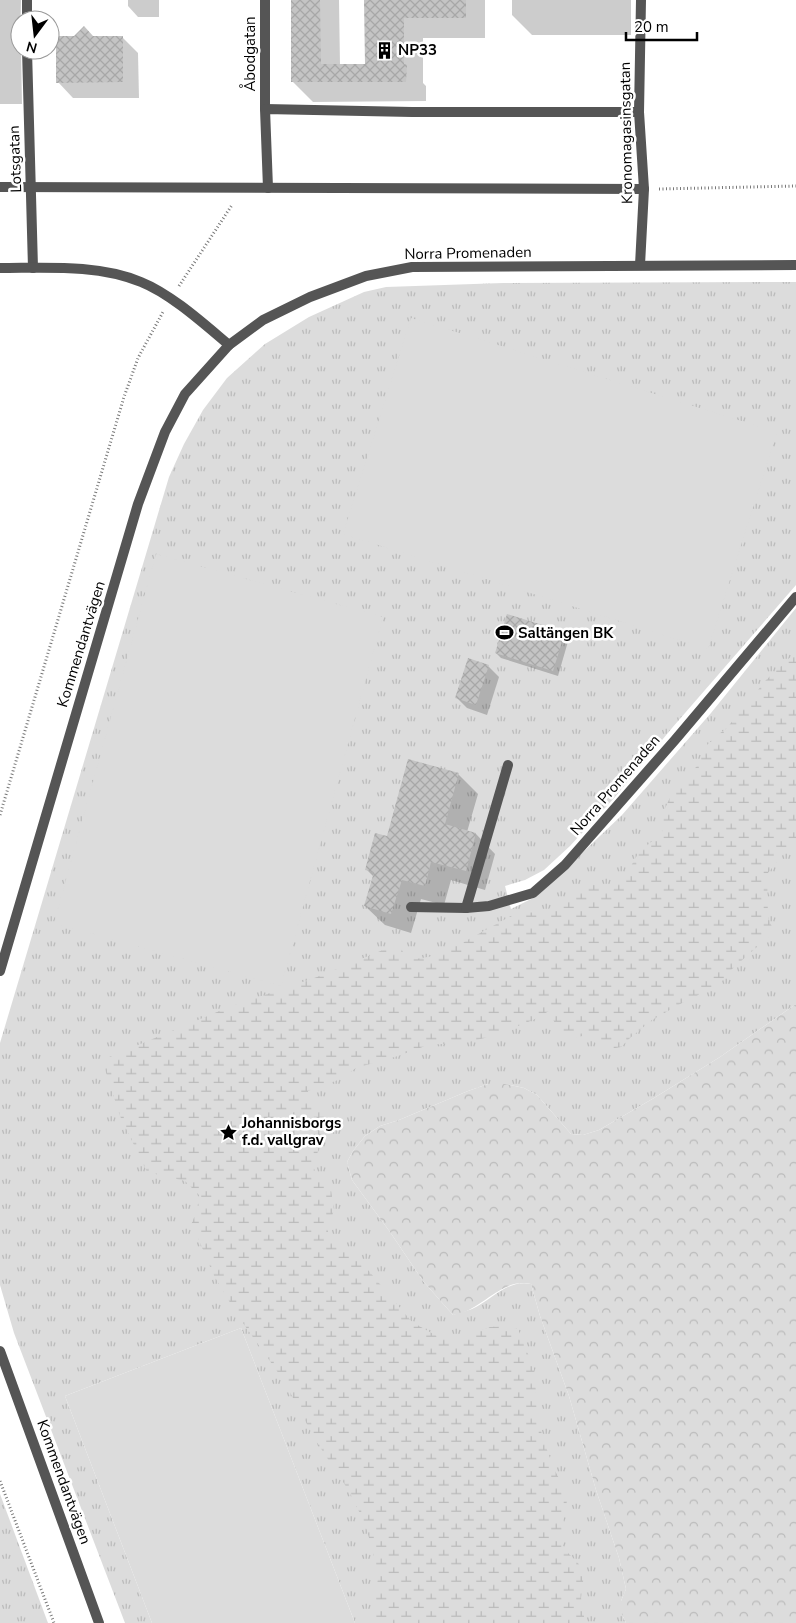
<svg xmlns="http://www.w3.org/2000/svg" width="796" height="1623" viewBox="0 0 796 1623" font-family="'Nunito Sans',sans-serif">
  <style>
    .grass { fill: url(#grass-tufts) }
    .wetland { fill: url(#wetland-marsh) }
    .park { fill: url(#park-crowns) }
    .garden { fill: #dcdcdc }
    .shadow { fill: #0003 }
    .building { fill: url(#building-cross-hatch) }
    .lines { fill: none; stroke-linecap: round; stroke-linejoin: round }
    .path { stroke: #777; stroke-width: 3; stroke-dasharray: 1 2.5; stroke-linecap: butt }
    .service { stroke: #555; stroke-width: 10 }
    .minor { stroke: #555; stroke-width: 10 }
    .tertiary { stroke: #555; stroke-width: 10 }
    .labels { text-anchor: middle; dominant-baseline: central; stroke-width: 5; stroke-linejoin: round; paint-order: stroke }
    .poi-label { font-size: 15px; font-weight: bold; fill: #000; stroke: #fff; text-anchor: start }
    .street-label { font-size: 15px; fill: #000; stroke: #fff }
  </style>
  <defs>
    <pattern id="grass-tufts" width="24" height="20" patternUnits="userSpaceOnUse" patternTransform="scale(1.25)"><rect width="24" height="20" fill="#dcdcdc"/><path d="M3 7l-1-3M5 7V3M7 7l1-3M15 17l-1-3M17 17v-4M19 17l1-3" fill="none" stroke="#bbb"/></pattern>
    <pattern id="wetland-marsh" width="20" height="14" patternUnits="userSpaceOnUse" patternTransform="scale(1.25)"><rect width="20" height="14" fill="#dcdcdc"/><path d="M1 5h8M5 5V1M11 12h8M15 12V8" fill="none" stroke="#bbb"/></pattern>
    <pattern id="park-crowns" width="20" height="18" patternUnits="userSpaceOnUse" patternTransform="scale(1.25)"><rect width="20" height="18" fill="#dcdcdc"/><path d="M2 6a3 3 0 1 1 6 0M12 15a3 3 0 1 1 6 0" fill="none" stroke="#bbb"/></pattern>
    <pattern id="building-cross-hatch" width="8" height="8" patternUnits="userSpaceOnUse" patternTransform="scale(1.25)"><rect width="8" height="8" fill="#c4c4c4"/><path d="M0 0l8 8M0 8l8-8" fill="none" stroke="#a7a7a7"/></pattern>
  </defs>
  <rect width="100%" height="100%" fill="#fff"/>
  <g class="grass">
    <path d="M796,282V585L672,728L615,797L570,846L544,870L525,880L505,886L511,909L537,896L622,815L711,713L796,608V1004L720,1057L654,1098L599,1130L583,1135L571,1134L537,1095L524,1088L506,1084H488L468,1091L399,1120L380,1126L365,1136L353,1151L347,1162L352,1180L390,1232L423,1281L453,1315C459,1313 466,1311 472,1309C492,1300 507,1279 531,1284L540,1316L569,1396L596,1490L619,1558L626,1589L621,1601V1612L626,1623H355L241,1328L65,1396L152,1623H125L14,1333L0,1285V1043L169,477L184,444L203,410L227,378L265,344L309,317L364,292L386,287L503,283Z"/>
    <path d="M0,1494L48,1623H0Z"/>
  </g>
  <path class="wetland" d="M796,652V839L767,874L768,917L774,932L731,970L719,985L682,1003L652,1020L630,1038L621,1047L604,1050L596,1044L591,1033C562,1044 560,1034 549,1011L535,1019L497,1035L468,1042L428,1045L398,1056L356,1068L338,1080L308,1091L309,1101C344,1114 327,1137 313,1160L316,1178L331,1190L334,1210L328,1228V1241L358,1253L368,1270L412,1322L437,1336L452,1340L464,1339L477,1332L490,1327L505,1326L518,1329L534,1369L538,1418L543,1439L554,1469L568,1495L564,1517L562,1547L578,1563L584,1574L581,1598L585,1623H377L375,1607L378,1577L372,1548L365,1524L349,1491L316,1441L284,1381L238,1316L213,1274L196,1233L191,1225L197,1210L199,1195L185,1181L147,1172L120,1116L102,1060L229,1007L317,977L400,943L404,956L416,959L433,956L441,948L462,943L518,912L542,913L591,884L613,890L627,873L639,852L662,833L663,813L672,793L697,766L704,749L713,738L726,729L766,680Z"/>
  <path class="park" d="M796,1004V1623H626L621,1612V1601L626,1589L619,1558L596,1490L569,1396L540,1316L531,1284C501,1277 481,1312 453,1315L423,1281L390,1232L352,1180L347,1162L353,1151L365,1136L380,1126L399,1120L468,1091L488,1084H506L524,1088L537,1095L571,1134L583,1135L599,1130L654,1098L720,1057Z"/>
  <g class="garden">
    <path d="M411,318L777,432L708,649L343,534Z"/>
    <path d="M156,554L383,617L281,986L54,923Z"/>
    <path d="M241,1328L355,1623H152L65,1396Z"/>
  </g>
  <g class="shadow">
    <path d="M0,0H21L20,50H21L22,104H0Z"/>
    <path d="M128,0H159V17H138L128,6Z"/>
    <path d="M292,0H339L340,65H366V0H485V38H423V83L426,86V101L313,102L293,82Z"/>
    <path d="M512,0H631V35H532L512,15Z"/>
    <path d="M94,37H122L138,53L139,98H73L58,82Z"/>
    <path d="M564,633L569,638L558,676L501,658L496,653Z"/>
    <path d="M488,666L499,677L487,715L467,708L457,698Z"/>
    <path d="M458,774L478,794L467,832L476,834L495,854L485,890L451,880L444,905L421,899L411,933L385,925L365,906L374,877L366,869L388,838Z"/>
  </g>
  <g class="building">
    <path d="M291,0H320L321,64H365L364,0H466V18H404V64L407,65L406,82H291Z"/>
    <path d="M84,26L93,36H123V82L56,83V36H74Z"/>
    <path d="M507,614L565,632L553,671L495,653Z"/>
    <path d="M468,658L489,665L476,705L455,698Z"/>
    <path d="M408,759L459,773L445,824L476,833L466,871L431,862L425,886L402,880L391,914L364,906L374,872L365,870L375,833L387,836Z"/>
  </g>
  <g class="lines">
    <g class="path">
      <path d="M659,189L796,186"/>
      <path d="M179,286L232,205"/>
      <path d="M0,815L124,397L138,358L163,312"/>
      <path d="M0,1481L54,1623"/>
    </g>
    <g class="service">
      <path d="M265,109V0"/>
      <path d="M268,188L265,109L412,112H639"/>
      <path d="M411,907L466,908L489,906L533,893L565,865L675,740L796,597"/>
      <path d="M466,908L508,765"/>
    </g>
    <g class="minor">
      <path d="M27,0V20"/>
      <path d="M27,50L33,268"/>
      <path d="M0,187L644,189"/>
      <path d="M640,265L644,189L639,112L641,0"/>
      <path d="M0,268C46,268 98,264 141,282C171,294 204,324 229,345"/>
    </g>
    <g class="tertiary">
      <path d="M0,971L138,504L165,432L185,394L229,345L263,320L310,297L366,276L412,267L796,265"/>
      <path d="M0,1351L99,1623"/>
    </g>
  </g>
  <defs>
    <symbol id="building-bare" viewBox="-9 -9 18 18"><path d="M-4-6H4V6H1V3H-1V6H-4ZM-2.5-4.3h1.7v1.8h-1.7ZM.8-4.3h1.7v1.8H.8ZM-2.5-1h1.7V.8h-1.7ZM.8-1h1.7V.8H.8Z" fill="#000" stroke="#fff" stroke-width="2.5" paint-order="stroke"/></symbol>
    <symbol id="stadium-bare" viewBox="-9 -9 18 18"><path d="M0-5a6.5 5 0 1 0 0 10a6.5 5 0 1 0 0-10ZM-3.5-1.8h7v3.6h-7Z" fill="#000" stroke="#fff" stroke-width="2.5" paint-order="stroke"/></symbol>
    <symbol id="sight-bare" viewBox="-9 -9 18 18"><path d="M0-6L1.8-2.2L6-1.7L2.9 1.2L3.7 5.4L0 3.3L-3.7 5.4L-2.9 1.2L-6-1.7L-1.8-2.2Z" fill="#000" stroke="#fff" stroke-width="2.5" paint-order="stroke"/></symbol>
  </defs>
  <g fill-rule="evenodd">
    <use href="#building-bare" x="372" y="38" width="25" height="25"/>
    <use href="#stadium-bare" x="492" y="620" width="25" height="25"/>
    <use href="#sight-bare" x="216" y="1120" width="25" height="25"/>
  </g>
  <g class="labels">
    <g class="poi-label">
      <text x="398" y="50">NP33</text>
      <text x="518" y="633">Saltängen BK</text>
      <text x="242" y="1123">Johannisborgs<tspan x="242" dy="17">f.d. vallgrav</tspan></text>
    </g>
    <g class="street-label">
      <text transform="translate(250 54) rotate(-90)">Åbodgatan</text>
      <text transform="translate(626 133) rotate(-91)">Kronomagasinsgatan</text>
      <text transform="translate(15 159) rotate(-92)">Lotsgatan</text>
      <text transform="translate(468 253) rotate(-1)">Norra Promenaden</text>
      <text transform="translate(81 644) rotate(-73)">Kommendantvägen</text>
      <text transform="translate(615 785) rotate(-49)">Norra Promenaden</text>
      <text transform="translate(64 1482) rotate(70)">Kommendantvägen</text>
    </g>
  </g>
  <g transform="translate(35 35) rotate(195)"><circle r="24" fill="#ffffff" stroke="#999999"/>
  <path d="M0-4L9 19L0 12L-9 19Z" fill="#000000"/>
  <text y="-8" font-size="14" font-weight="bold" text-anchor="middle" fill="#000000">N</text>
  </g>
  <path d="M626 32v8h71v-8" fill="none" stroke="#000000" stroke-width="2.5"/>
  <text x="634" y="32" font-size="15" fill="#000000" stroke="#ffffff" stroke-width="4" paint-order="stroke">20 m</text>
</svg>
